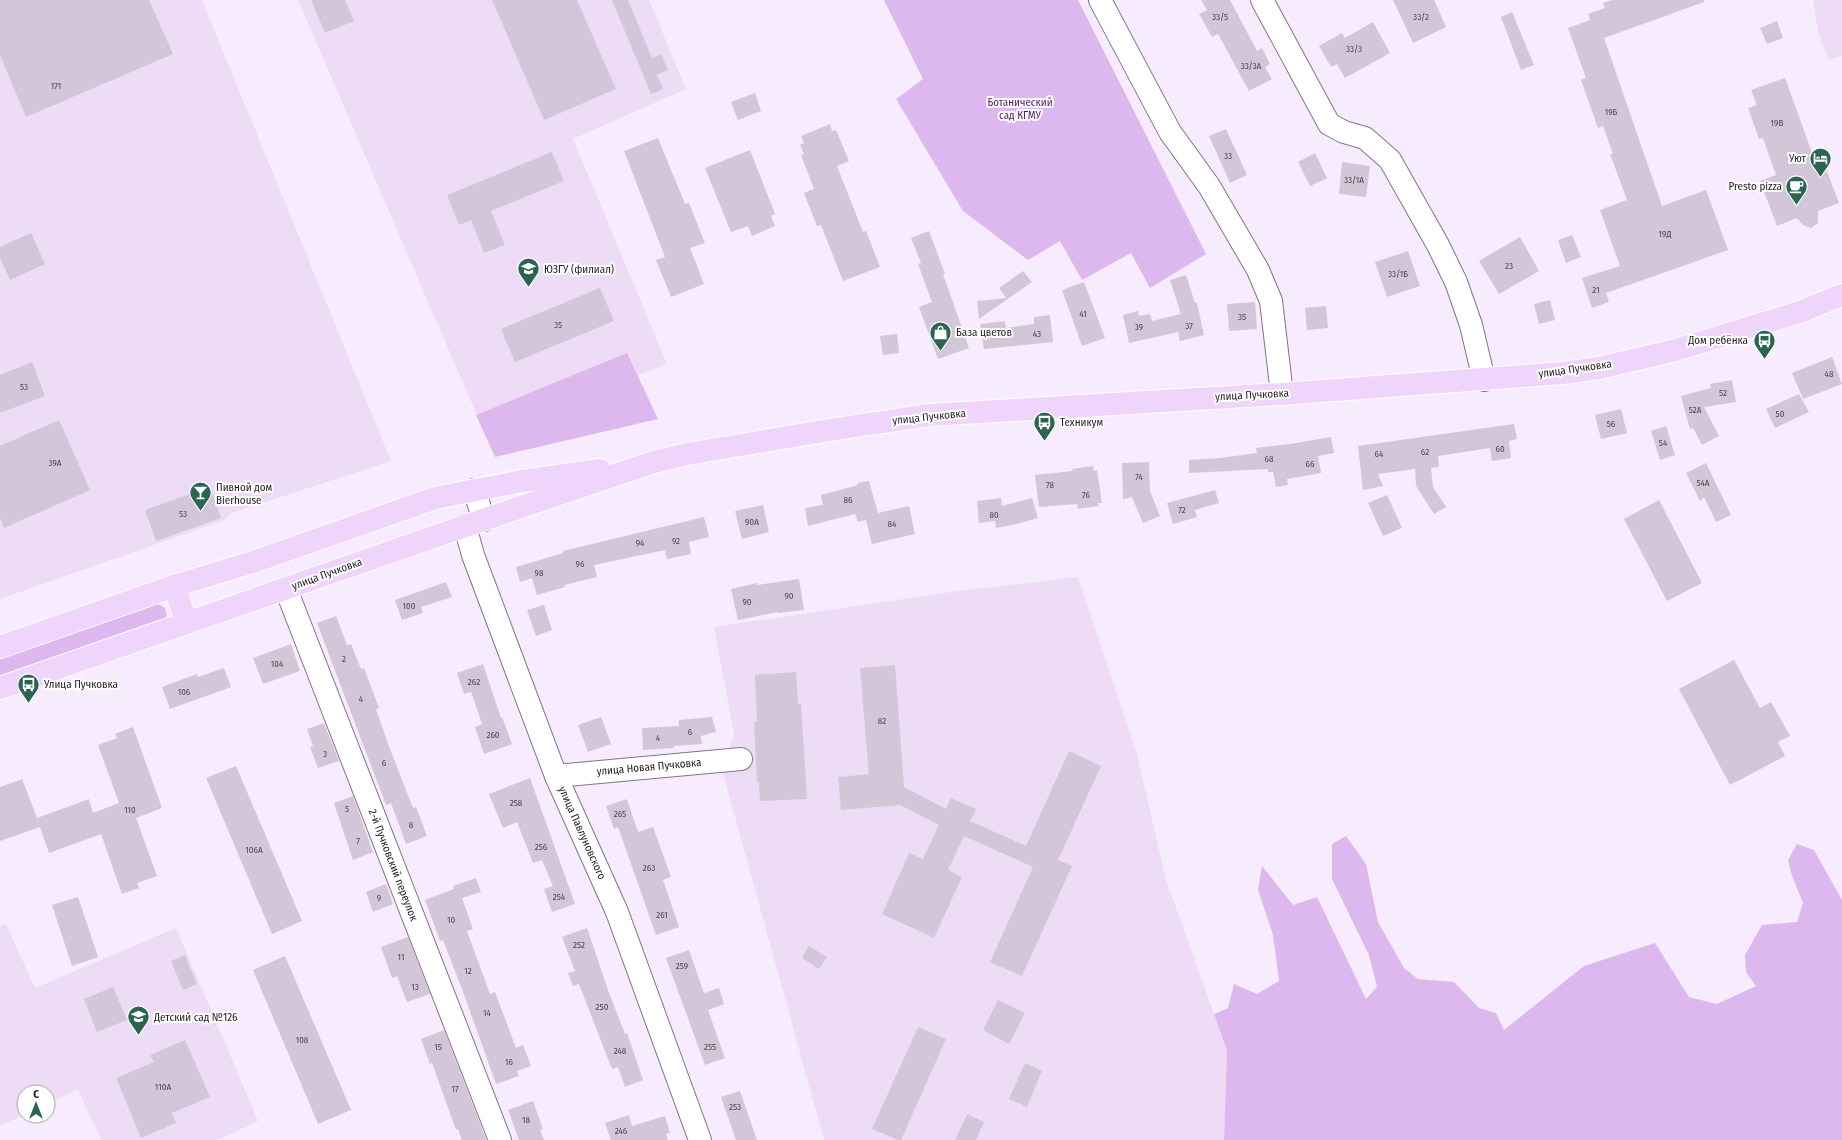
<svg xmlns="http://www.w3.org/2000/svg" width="1842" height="1140" viewBox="0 0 1842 1140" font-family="'Fira Sans Condensed',sans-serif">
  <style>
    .built { fill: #eedcf6 }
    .green { fill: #ddb8ee }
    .building { fill: #d3c6d8 }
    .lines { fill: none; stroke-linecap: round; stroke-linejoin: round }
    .minor-casing { stroke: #817586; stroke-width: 24 }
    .major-casing { stroke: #fff; stroke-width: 24 }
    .minor { stroke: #fff; stroke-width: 22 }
    .major { stroke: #efd4fc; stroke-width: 22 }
    .labels { text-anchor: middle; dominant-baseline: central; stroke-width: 4; stroke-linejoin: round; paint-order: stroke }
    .number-label { font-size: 9px; fill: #4e4650 }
    .park-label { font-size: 11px; fill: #4e1b62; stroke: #fff }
    .poi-label { font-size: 11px; fill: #211c23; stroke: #fff; text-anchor: start }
    .street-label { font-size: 11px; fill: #211c23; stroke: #fff }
  </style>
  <rect width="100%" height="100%" fill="#f7ebfe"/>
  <g class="built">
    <path d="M0,0H202L391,461L232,513L222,521L0,599Z"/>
    <path d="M298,0H649L686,89L573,139L667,364L485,434Z"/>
    <path d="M1813,0H1842V56L1829,60L1818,32Z"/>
    <path d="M1078,577L1137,754L1166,880L1227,1050L1224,1140H824L722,770L734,734L714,627L958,591Z"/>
    <path d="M6,924L35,988L176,928L258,1121L217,1140H101L78,1089L48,1104V1092H24V1115L0,1126V926Z"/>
  </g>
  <g class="green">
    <path d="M884,0H1078L1206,254L1150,288L1131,253L1082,280L1060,241L1028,260L963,211L896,99L923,79Z"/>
    <path d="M627,353L658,419L495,457L476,415Z"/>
    <path d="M156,603L165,608L167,618L160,624L0,679V655Z"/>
    <path d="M1346,836L1366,864L1378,922L1404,968L1418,979L1454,982L1479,1008L1496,1013L1504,1030L1584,966L1655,943L1689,997L1717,1004L1756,986L1746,972L1745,955L1762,925L1797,922L1803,903L1792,876L1788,860L1797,844L1814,850L1842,900V1140H1224L1227,1050L1214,1014L1228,1008L1234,984L1257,994L1279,981L1273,935L1258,890L1262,866L1293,905L1317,897L1366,999L1377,987L1369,955L1332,879V844Z"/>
  </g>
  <g class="building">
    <path d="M0,0H149L173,54L26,117L0,55Z"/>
    <path d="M311,0H345L354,21L325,33Z"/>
    <path d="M492,0H577L616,89L544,120Z"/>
    <path d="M612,0H628L652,58L661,54L668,70L657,75L663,89L651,94Z"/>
    <path d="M1201,0H1230L1257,51L1262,48L1270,64L1265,67L1272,79L1249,91L1218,34L1212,37L1199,14L1207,10Z"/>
    <path d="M1393,0H1434L1446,27L1413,43Z"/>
    <path d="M1612,0H1704V2L1604,38L1662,206L1706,190L1728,250L1606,293L1609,302L1592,308L1582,278L1620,266L1600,210L1627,200L1610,154H1613L1603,126L1598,128L1581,80L1586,78L1568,28L1590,20L1588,14L1605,8L1603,3Z"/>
    <path d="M1512,12L1534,65L1521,70L1501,17Z"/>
    <path d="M1777,21L1783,38L1767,44L1760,28Z"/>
    <path d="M1373,22L1390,53L1345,78L1337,64L1331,67L1319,46L1342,33L1345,38Z"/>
    <path d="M1785,78L1815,161L1822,158L1839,203L1818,211V223L1811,228L1803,225L1797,218L1777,226L1760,181L1776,175L1763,138L1759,139L1748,108L1757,105L1751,90Z"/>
    <path d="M755,93L761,111L738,120L731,102Z"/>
    <path d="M830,124L832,131L836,130L849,161L837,166L863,232L866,231L880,267L843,281L821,225L817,226L804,193L814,189L801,155L804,154L800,145L804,143L801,136Z"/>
    <path d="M1226,129L1247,175L1230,183L1209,136Z"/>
    <path d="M658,138L685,204L689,203L705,243L690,248L704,284L671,297L656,260L665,257L624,151Z"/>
    <path d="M750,150L775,214L771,216L775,226L752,236L748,226L731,232L705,168Z"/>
    <path d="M552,152L564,181L491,211L505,245L484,253L471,220L459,225L447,195Z"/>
    <path d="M1315,153L1327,178L1310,186L1298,162Z"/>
    <path d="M1342,162L1370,166L1366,197L1339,194Z"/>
    <path d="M929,231L945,274H943L969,348L938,359L919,307L932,302L918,264L921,263L911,238Z"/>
    <path d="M31,233L45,264L10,280L0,258V247Z"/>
    <path d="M1572,235L1581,257L1566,263L1558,240Z"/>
    <path d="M1520,237L1539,271L1499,294L1479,261Z"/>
    <path d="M1408,251L1420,286L1387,297L1375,262Z"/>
    <path d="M1023,271L1032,282L979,319L977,301L1006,298L999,288Z"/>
    <path d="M1186,275L1195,303H1197L1204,335L1180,341L1178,332L1129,343L1123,315L1138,311L1139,316L1150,314L1152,321L1181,314L1170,280Z"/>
    <path d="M1084,282L1105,338L1082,346L1062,290Z"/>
    <path d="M600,288L614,321L515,362L501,329Z"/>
    <path d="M1550,300L1555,320L1539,324L1534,304Z"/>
    <path d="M1255,302L1257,329L1229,331L1227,304Z"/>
    <path d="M1326,306L1328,328L1307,330L1305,308Z"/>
    <path d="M1050,315L1053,342L984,349L980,324L1005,321L1006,328L1034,324V317Z"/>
    <path d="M897,334L899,353L883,355L880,336Z"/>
    <path d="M1832,357L1842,384L1803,399L1792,373Z"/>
    <path d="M32,362L45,396L0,413V375Z"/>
    <path d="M1732,380L1736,402L1704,407L1719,436L1702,445L1693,428L1690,429L1681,396L1711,388L1710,384Z"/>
    <path d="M1799,394L1809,412L1775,428L1766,409Z"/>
    <path d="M1621,409L1627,433L1601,439L1595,415Z"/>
    <path d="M59,420L90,490L4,528L0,518V446Z"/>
    <path d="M1514,424L1517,439L1509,441L1511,458L1492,461L1490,448L1438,456L1439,467L1431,468L1433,487L1446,507L1434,514L1416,486L1415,469L1378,474L1383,486L1363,490L1358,446Z"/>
    <path d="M1666,426L1675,455L1660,460L1651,431Z"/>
    <path d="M1331,437L1334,453L1318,456L1321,473L1287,479L1288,485L1276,487L1273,472H1268V469L1189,473V460L1220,458L1257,453L1256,448L1290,444Z"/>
    <path d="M1149,462L1150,491L1160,516L1143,523L1132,497L1123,499L1122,463Z"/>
    <path d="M1706,463L1731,515L1716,522L1704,497L1700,501L1686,473Z"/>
    <path d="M1093,466L1094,471L1097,470L1102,503H1098L1099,506L1078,509L1077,504L1039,507L1035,475L1073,471L1072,469Z"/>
    <path d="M869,481L878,513L909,506L915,534L872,544L866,520L858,522L855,514L808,526L805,508L823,505L821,495L858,485V483Z"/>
    <path d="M210,487L221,518L156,541L145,510Z"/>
    <path d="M1215,490L1219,503L1195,510L1197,517L1173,524L1167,503Z"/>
    <path d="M1387,495L1402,528L1383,536L1368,503Z"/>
    <path d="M1001,498L1002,506L1032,498L1038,518L1012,525L996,528L995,521L979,523L977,501Z"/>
    <path d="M1659,500L1702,583L1667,601L1624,519Z"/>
    <path d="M763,505L769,532L742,539L735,511Z"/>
    <path d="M704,517L709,537L689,542L691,554L667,559L665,550L594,565L597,577L564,585L565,587L537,595L532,578L520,582L516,567L563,553V551Z"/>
    <path d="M799,579L804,610L778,613V612L738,620L731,589L757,583V585Z"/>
    <path d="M446,582L452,597L421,607L423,613L402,620L395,600Z"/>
    <path d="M544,605L552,630L536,636L527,610Z"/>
    <path d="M336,616L347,645L351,644L361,669L364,668L379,708L376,709L388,744L413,808L416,807L427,836L406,844L391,803L386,805L317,623Z"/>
    <path d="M291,644L300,671L263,684L253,658Z"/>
    <path d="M1734,660L1760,708L1771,702L1790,736L1778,742L1785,756L1730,785L1679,689Z"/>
    <path d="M483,664L501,718L502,717L512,744L484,754L475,727L482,724L471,692L464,694L457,673Z"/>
    <path d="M895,665L904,787L946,809L951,798L976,809L970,821L1026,846L1069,751L1101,766L1058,860L1072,866L1022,976L990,962L1033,867L964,836L948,870L962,877L934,938L882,914L909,853L923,859L939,825L900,805L841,810L838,777L869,774L860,668Z"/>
    <path d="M224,668L231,687L170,709L162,687L197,674L198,677Z"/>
    <path d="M796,672L798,704H801L807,799L760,801L759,783H757L754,722H757L755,675Z"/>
    <path d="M601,717L611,744L588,752L578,725Z"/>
    <path d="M712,717L716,732L701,736L702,744L674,746V748L643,750L642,728L679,726V720Z"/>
    <path d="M324,723L339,761L318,768L310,747L313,746L307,729Z"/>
    <path d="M133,727L162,808L136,818L157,876L137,883L139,888L122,894L101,834L49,853L40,827L0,841V787L22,779L37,818L89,799L93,813L119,803L98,745L117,738L115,734Z"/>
    <path d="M236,766L302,921L272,934L206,778Z"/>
    <path d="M530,778L575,904L552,912L544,889L553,886L542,860L533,863L517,822L503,828L489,794Z"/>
    <path d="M353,796L373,852L353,860L334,803Z"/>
    <path d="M627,799L638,832L653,827L671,877L663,880L679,927L656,935L618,827L614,829L606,806Z"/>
    <path d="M476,878L481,892L462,898L473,929L467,931L490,994L495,992L516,1048L523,1045L531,1066L517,1071L519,1076L496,1084L462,989L443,940L440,941L425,900L454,889L453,886Z"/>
    <path d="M386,884L393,904L373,912L366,892Z"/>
    <path d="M78,897L98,957L72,966L52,905Z"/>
    <path d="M587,928L608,990L625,1034L627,1033L643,1080L625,1087L618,1067L612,1069L579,984L573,986L568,973L575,971L562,937Z"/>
    <path d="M408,937L430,994L407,1002L397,976L392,978L381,947Z"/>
    <path d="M809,946L827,957L819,969L802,958Z"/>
    <path d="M689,950L704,993L719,988L724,1004L708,1010L725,1058L705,1065L666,958Z"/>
    <path d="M185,955L197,984L183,990L171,961Z"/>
    <path d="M285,956L351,1110L318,1124L253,970Z"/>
    <path d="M113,987L127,1020L97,1032L84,999Z"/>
    <path d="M998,1000L1025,1013L1009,1044L983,1030Z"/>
    <path d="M918,1027L946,1039L901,1140H898L872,1129Z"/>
    <path d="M444,1030L479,1121L486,1140H462L458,1129L456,1130L432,1063L430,1064L421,1039Z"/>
    <path d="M185,1040L210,1097L172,1113L176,1123L141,1138L116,1078L154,1062L150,1055Z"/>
    <path d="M1025,1063L1042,1071L1027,1107L1009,1099Z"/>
    <path d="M740,1091L757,1140H736L721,1097Z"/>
    <path d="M533,1101L543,1129L540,1130L544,1140H519L508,1110Z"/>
    <path d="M967,1114L984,1122L976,1140H955Z"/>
    <path d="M629,1115L632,1126L665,1116L670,1133L666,1134L668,1140H611L605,1123Z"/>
  </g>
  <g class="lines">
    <defs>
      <g id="minor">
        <path d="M1100,0L1170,132L1209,186L1258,270L1271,301L1282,394"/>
        <path d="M1262,0L1329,124L1344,132L1365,138L1390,160L1438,245L1456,282L1471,325L1484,380"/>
        <path d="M474,490L484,520"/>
        <path d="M465,526L473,555L556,776L617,912L700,1140"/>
        <path d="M286,589L500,1140"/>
        <path d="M556,776L741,759"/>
      </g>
      <g id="major">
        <path d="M174,586L187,623"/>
        <path d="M0,647L174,586L253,562L435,498L522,481L600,470"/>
        <path d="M0,688L465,526L654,462L687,454L842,428L930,415L1282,394L1564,373L1599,368L1672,351L1797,313L1842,295"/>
      </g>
    </defs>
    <use href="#minor" class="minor-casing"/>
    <use href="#major" class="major-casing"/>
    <use href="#minor" class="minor"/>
    <use href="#major" class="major"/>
  </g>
  <defs>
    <symbol id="hotel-pin" viewBox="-11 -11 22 30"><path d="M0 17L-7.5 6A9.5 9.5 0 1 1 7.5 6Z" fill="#296551" stroke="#fff"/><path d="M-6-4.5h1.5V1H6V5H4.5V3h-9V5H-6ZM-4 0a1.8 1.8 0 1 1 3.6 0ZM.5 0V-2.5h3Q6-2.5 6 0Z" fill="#fff"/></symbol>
    <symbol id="cafe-pin" viewBox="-11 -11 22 30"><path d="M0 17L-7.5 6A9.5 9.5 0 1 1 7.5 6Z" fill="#296551" stroke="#fff"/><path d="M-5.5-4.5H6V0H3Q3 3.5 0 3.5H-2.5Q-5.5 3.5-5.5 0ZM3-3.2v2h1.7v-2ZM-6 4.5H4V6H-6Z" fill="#fff"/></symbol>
    <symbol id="university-pin" viewBox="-11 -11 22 30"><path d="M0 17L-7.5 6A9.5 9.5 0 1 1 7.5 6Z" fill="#296551" stroke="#fff"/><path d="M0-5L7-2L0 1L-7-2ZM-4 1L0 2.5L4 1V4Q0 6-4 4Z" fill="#fff"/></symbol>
    <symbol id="shop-pin" viewBox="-11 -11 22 30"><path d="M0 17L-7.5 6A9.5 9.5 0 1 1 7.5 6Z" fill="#296551" stroke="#fff"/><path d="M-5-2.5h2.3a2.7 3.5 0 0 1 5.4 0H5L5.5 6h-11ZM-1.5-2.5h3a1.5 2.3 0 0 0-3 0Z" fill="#fff"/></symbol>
    <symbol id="bus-pin" viewBox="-11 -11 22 30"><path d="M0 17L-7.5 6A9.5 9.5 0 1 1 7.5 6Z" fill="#296551" stroke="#fff"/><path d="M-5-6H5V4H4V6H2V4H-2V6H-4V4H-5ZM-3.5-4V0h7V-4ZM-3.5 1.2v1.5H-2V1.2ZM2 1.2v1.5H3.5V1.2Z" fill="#fff"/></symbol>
    <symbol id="bar-pin" viewBox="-11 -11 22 30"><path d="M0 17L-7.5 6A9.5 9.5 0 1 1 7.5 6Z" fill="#296551" stroke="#fff"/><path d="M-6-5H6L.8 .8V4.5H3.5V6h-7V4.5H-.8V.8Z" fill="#fff"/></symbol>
    <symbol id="school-pin" viewBox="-11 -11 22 30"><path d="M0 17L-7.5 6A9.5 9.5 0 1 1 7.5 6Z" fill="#296551" stroke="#fff"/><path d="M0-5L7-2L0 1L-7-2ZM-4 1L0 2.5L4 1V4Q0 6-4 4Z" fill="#fff"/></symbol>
  </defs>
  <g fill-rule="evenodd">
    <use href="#hotel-pin" x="1808" y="146" width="25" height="34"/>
    <use href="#cafe-pin" x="1784" y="174" width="25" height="34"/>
    <use href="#university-pin" x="516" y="256" width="25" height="34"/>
    <use href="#shop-pin" x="928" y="320" width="25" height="34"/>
    <use href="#bus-pin" x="1752" y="328" width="25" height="34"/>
    <use href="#bus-pin" x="1032" y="410" width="25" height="34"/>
    <use href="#bar-pin" x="188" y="480" width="25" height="34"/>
    <use href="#bus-pin" x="16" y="672" width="25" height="34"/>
    <use href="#school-pin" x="126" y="1004" width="25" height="34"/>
  </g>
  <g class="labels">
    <g class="number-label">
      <text x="1220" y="17">33/5</text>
      <text x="1421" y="17">33/2</text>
      <text x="1354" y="49">33/3</text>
      <text x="1251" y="66">33/3А</text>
      <text x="56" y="86">171</text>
      <text x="1611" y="112">19Б</text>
      <text x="1777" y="123">19В</text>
      <text x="1228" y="156">33</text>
      <text x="1354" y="180">33/1А</text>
      <text x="1665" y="234">19Д</text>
      <text x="1509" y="266">23</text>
      <text x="1398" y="274">33/1Б</text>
      <text x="1596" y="290">21</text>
      <text x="1083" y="314">41</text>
      <text x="1242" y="317">35</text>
      <text x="558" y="325">35</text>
      <text x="1189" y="326">37</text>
      <text x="1139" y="327">39</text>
      <text x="1037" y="334">43</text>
      <text x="1829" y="374">48</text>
      <text x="24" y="387">53</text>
      <text x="1723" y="393">52</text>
      <text x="1695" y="410">52А</text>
      <text x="1780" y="414">50</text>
      <text x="1611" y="424">56</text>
      <text x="1663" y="443">54</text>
      <text x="1500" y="449">60</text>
      <text x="1425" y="452">62</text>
      <text x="1379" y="454">64</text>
      <text x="1269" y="459">68</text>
      <text x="55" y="463">39А</text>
      <text x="1310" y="464">66</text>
      <text x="1139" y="477">74</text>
      <text x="1703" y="483">54А</text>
      <text x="1050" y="485">78</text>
      <text x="1086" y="495">76</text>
      <text x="848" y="500">86</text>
      <text x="1182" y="510">72</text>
      <text x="183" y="514">53</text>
      <text x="994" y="515">80</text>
      <text x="752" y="522">90А</text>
      <text x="892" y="524">84</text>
      <text x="676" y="541">92</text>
      <text x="640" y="543">94</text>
      <text x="580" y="564">96</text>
      <text x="539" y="573">98</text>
      <text x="789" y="596">90</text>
      <text x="747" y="602">90</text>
      <text x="409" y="606">100</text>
      <text x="344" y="659">2</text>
      <text x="277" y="664">104</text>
      <text x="474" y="682">262</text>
      <text x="184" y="692">106</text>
      <text x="361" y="699">4</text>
      <text x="882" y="721">82</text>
      <text x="690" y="732">6</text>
      <text x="493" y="735">260</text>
      <text x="658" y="738">4</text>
      <text x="325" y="754">3</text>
      <text x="384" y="763">6</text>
      <text x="516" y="803">258</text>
      <text x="347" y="809">5</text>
      <text x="130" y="810">110</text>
      <text x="620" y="814">265</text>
      <text x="411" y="825">8</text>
      <text x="358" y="841">7</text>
      <text x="541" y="847">256</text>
      <text x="254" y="850">106А</text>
      <text x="649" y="868">263</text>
      <text x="559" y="897">254</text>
      <text x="379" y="898">9</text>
      <text x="662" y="915">261</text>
      <text x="451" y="920">10</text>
      <text x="579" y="945">252</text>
      <text x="401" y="957">11</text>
      <text x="682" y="966">259</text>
      <text x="468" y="971">12</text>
      <text x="415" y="987">13</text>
      <text x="602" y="1007">250</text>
      <text x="487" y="1013">14</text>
      <text x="302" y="1040">108</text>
      <text x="438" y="1047">15</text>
      <text x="710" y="1047">255</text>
      <text x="620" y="1051">248</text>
      <text x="509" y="1062">16</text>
      <text x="163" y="1087">110А</text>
      <text x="455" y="1089">17</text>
      <text x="735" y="1107">253</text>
      <text x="526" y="1120">18</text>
      <text x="621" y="1131">246</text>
    </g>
    <g class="park-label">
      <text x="1020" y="102">Ботанический<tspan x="1020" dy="13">сад КГМУ</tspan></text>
    </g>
    <g class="poi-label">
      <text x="1806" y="158" text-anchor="end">Уют</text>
      <text x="1782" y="186" text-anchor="end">Presto pizza</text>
      <text x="544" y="269">ЮЗГУ (филиал)</text>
      <text x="956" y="332">База цветов</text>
      <text x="1748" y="340" text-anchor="end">Дом ребёнка</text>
      <text x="1060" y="422">Техникум</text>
      <text x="216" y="487">Пивной дом<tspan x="216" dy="13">Bierhouse</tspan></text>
      <text x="44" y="684">Улица Пучковка</text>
      <text x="154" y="1017">Детский сад №126</text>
    </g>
    <g class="street-label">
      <text transform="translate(1575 369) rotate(-8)">улица Пучковка</text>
      <text transform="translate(1252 395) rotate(-3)">улица Пучковка</text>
      <text transform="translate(929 417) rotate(-6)">улица Пучковка</text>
      <text transform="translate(327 574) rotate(-20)">улица Пучковка</text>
      <text transform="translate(649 767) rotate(-5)">улица Новая Пучковка</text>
      <text transform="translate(582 833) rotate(66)">улица Павлуновского</text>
      <text transform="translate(393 865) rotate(69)">2-й Пучковский переулок</text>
    </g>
  </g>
  <g transform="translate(36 1104)"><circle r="19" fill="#ffffff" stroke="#a6a4a7"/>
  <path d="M0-3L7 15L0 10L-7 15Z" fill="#296551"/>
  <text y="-6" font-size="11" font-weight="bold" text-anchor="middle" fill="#211c23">С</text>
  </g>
</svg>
